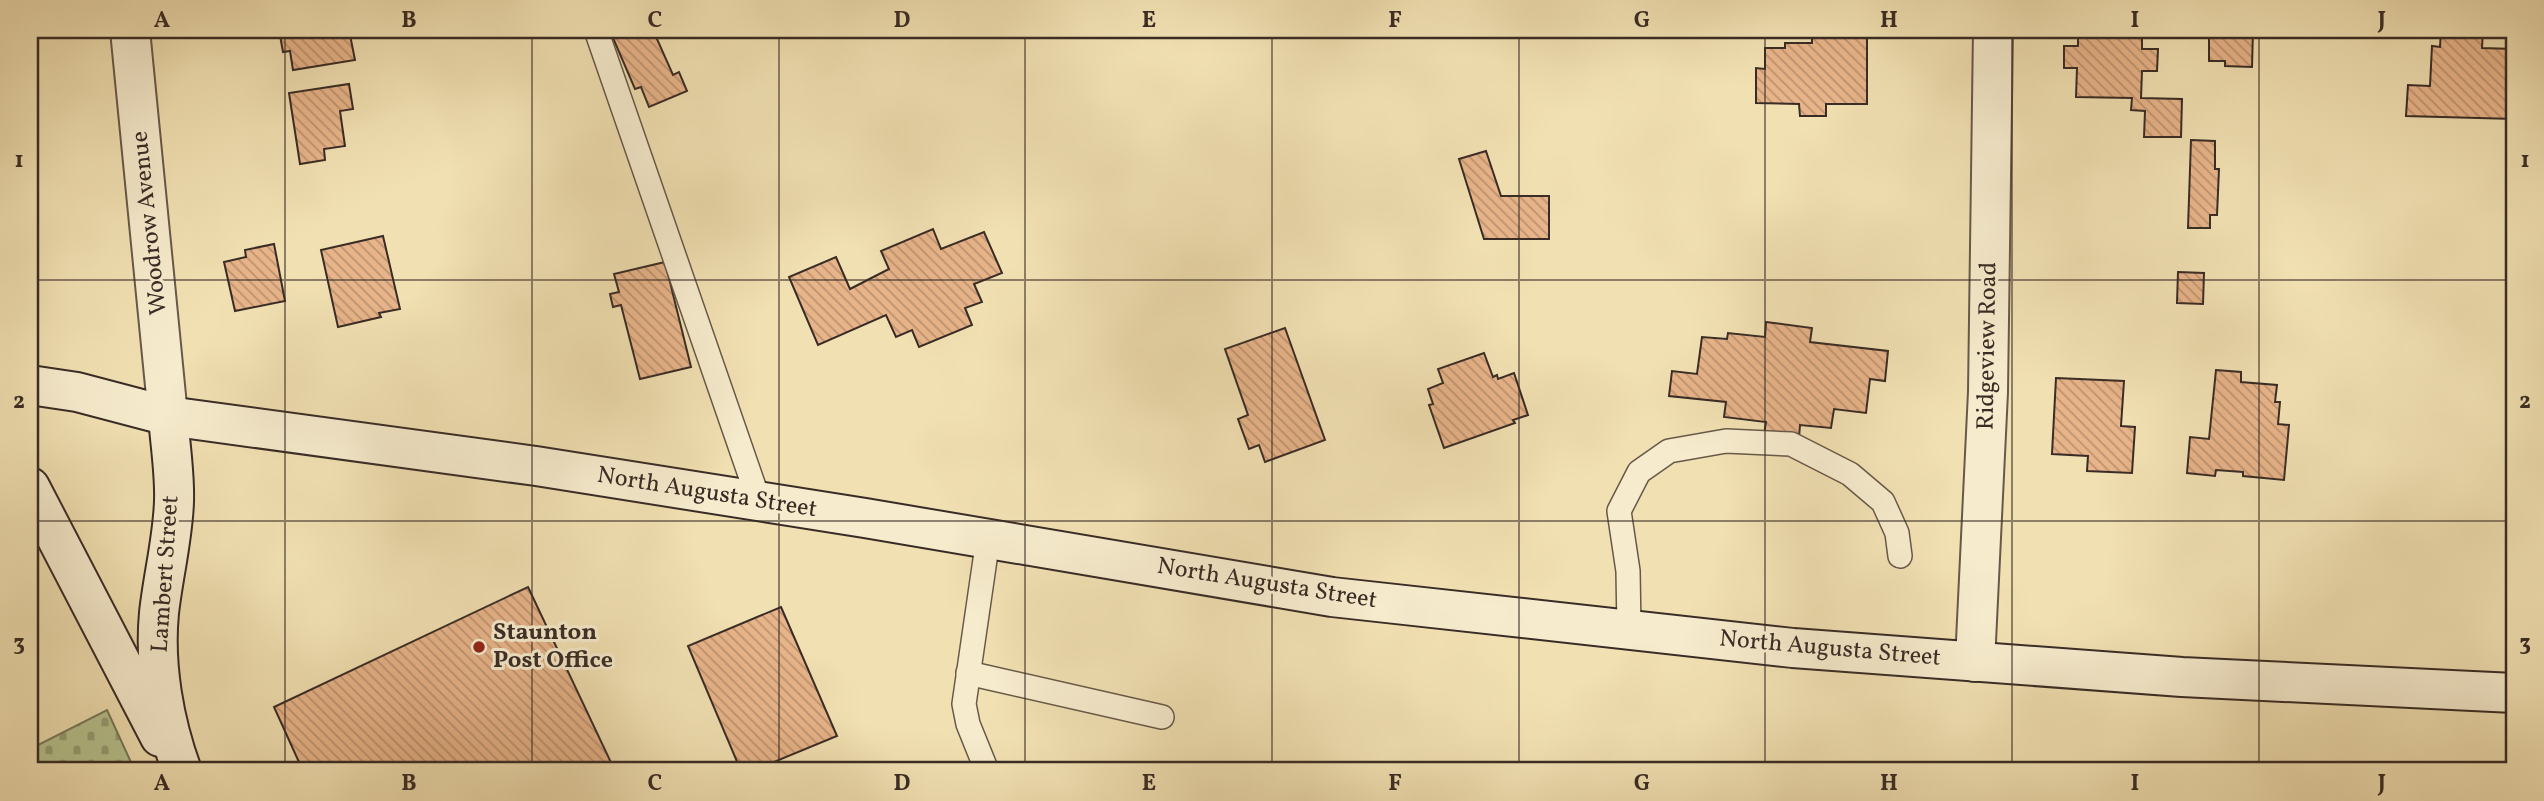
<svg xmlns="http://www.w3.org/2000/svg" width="2544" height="801" viewBox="0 0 2544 801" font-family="Vollkorn,serif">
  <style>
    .cemetery { fill: url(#cemetery-stones); stroke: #78785a; stroke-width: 2 }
    .building { fill: url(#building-back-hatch); stroke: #392c26; stroke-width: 2 }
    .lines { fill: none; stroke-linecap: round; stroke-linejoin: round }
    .lane-casing { stroke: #675949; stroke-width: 26 }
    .street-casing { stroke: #675949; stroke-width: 42 }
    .secondary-casing { stroke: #392c26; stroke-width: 42 }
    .lane { stroke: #f6ebcd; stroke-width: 23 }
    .street { stroke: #f6ebcd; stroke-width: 38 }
    .secondary { stroke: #f6ebcd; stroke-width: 38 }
    .grid { fill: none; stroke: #392c26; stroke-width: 2; stroke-opacity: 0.55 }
    .poi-dot { fill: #8f2418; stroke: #f6ebcd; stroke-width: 2.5 }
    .labels { text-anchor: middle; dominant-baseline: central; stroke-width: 6; stroke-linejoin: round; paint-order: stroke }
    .street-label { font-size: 24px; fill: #392c26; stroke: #f6ebcd }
    .poi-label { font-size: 24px; font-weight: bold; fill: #392c26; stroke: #f6ebcd; text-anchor: start }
    .neatline { fill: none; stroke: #392c26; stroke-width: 2.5 }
    .grid-label { font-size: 23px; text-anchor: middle; font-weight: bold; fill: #392c26 }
  </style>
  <defs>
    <pattern id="cemetery-stones" width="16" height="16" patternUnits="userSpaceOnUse" patternTransform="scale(1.75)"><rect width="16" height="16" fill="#b7c38f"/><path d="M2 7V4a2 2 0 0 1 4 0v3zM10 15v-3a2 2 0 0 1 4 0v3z" fill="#969f75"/></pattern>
    <pattern id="building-back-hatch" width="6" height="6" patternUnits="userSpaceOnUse" patternTransform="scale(1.75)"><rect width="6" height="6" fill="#e8b489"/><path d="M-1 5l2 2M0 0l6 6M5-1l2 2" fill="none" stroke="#bd9370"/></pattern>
  </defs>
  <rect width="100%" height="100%" fill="#f1e0b2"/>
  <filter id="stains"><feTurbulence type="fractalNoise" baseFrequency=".00286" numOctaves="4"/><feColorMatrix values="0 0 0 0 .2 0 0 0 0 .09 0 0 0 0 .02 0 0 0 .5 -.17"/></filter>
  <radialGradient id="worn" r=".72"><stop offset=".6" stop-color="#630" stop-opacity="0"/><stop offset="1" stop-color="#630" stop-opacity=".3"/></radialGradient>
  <path class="cemetery" d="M107,710L135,771H30V749Z"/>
  <g class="building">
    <path d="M279,30H349L355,60L293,70L290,51L283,52Z"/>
    <path d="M616,30H653L673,75L679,72L687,91L649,107L641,87L635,89L613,38L619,35Z"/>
    <path d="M1812,30H1867V104H1826V116H1800L1799,104L1756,103V68L1765,69V48H1785V43H1812Z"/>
    <path d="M2078,30H2142V49H2158L2157,71H2142L2141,98L2182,99L2181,137H2144L2145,111L2131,110L2132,98L2076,97L2077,68H2064V46H2078Z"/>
    <path d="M2224,30H2253L2252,67L2225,66V61H2209V31L2224,32Z"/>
    <path d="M2441,30H2483L2482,48L2514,49V119L2406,116L2408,85L2430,86L2432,46L2440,47Z"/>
    <path d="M349,84L353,109L340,111L345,146L324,149L325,160L300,164L289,93Z"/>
    <path d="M2191,140L2215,141V169H2219L2217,215H2210V228H2188Z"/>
    <path d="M1486,151L1501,196H1549V239H1484L1459,159Z"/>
    <path d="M933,229L941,249L984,232L1002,273L974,284L982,302L965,308L972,325L919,347L912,330L896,337L886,315L818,345L789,277L836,257L850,289L889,269L881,251Z"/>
    <path d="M383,236L400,309L379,313L381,317L338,327L321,250Z"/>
    <path d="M274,244L285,301L235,311L224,262L246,257L245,250Z"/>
    <path d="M665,262L691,367L640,379L621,305L613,307L610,294L619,292L614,274Z"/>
    <path d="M2178,272L2204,273L2203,304L2177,303Z"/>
    <path d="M1766,322L1812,328L1810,342L1888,351L1885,381L1870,379L1866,413L1834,409L1831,428L1800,425L1799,438L1764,434L1766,422L1724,417L1726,402L1669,396L1672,371L1697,374L1702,337L1727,339L1728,333L1765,337Z"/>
    <path d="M1285,328L1325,440L1265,462L1259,445L1249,449L1238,419L1248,415L1225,349Z"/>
    <path d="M1484,353L1493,377L1497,375L1498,379L1514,373L1528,415L1513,420L1515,423L1444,448L1429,405L1433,404L1428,389L1443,383L1438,369Z"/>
    <path d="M2216,370L2241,372V382L2277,385L2275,402H2280L2278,424L2289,425L2284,480L2243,476V472L2216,470L2215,476L2187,473L2190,437L2209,439Z"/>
    <path d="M2056,378L2124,381L2121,426L2135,427L2132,473L2087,471L2088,456L2052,454Z"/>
    <path d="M528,587L615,771H303L274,707Z"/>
    <path d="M781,607L837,736L752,771H741L688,646Z"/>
  </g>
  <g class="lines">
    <defs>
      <g id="lane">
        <path d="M596,30L759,501"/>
        <path d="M1629,629L1628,571L1619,511L1639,472L1669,451L1726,441L1791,444L1850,474L1883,502L1897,533L1900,556"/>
        <path d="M968,673L1162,717"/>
        <path d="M987,771L968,724L964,704L988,539"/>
      </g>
      <g id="street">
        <path d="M130,30L168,416"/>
        <path d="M1975,662L1988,392L1993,30"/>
      </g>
      <g id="secondary">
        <path d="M30,385L77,392L168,416L536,466L865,518L1332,597L1793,648L2182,677L2514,693"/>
        <path d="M168,416C170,444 175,473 174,501C173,538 163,576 159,613C154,665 164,722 182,771"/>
        <path d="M30,487L160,737"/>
      </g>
    </defs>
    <use href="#lane" class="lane-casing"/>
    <use href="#street" class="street-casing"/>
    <use href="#secondary" class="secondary-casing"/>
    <use href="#lane" class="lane"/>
    <use href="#street" class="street"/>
    <use href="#secondary" class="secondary"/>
  </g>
  <path class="grid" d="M285,30V771M532,30V771M779,30V771M1025,30V771M1272,30V771M1519,30V771M1765,30V771M2012,30V771M2259,30V771M30,280H2514M30,521H2514"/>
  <circle class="poi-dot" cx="479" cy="647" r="7"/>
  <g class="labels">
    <g class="street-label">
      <text transform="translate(150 223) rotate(-96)">Woodrow Avenue</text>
      <text transform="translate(1988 346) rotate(-89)">Ridgeview Road</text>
      <text transform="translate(707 493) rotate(9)">North Augusta Street</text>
      <text transform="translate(166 574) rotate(-86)">Lambert Street</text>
      <text transform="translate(1267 584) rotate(9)">North Augusta Street</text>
      <text transform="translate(1830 649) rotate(5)">North Augusta Street</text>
    </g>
    <g class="poi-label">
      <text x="493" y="633">Staunton<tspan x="493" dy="28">Post Office</tspan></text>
    </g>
  </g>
  <rect width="2544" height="801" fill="none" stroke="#f1e0b2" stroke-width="77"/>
  <rect x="38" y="38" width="2468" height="724" class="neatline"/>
  <g class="grid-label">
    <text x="162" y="27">A</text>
    <text x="409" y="27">B</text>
    <text x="655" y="27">C</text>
    <text x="902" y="27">D</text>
    <text x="1149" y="27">E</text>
    <text x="1395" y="27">F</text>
    <text x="1642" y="27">G</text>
    <text x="1889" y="27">H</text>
    <text x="2135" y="27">I</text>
    <text x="2382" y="27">J</text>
    <text x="19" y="167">1</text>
    <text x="2525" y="167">1</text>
    <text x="19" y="408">2</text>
    <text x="2525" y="408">2</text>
    <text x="19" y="650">3</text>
    <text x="2525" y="650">3</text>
    <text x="162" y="790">A</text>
    <text x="409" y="790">B</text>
    <text x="655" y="790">C</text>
    <text x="902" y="790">D</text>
    <text x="1149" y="790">E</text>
    <text x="1395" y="790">F</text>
    <text x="1642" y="790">G</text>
    <text x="1889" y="790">H</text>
    <text x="2135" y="790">I</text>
    <text x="2382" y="790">J</text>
  </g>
  <rect width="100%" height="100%" filter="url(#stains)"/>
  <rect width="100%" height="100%" fill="url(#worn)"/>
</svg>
